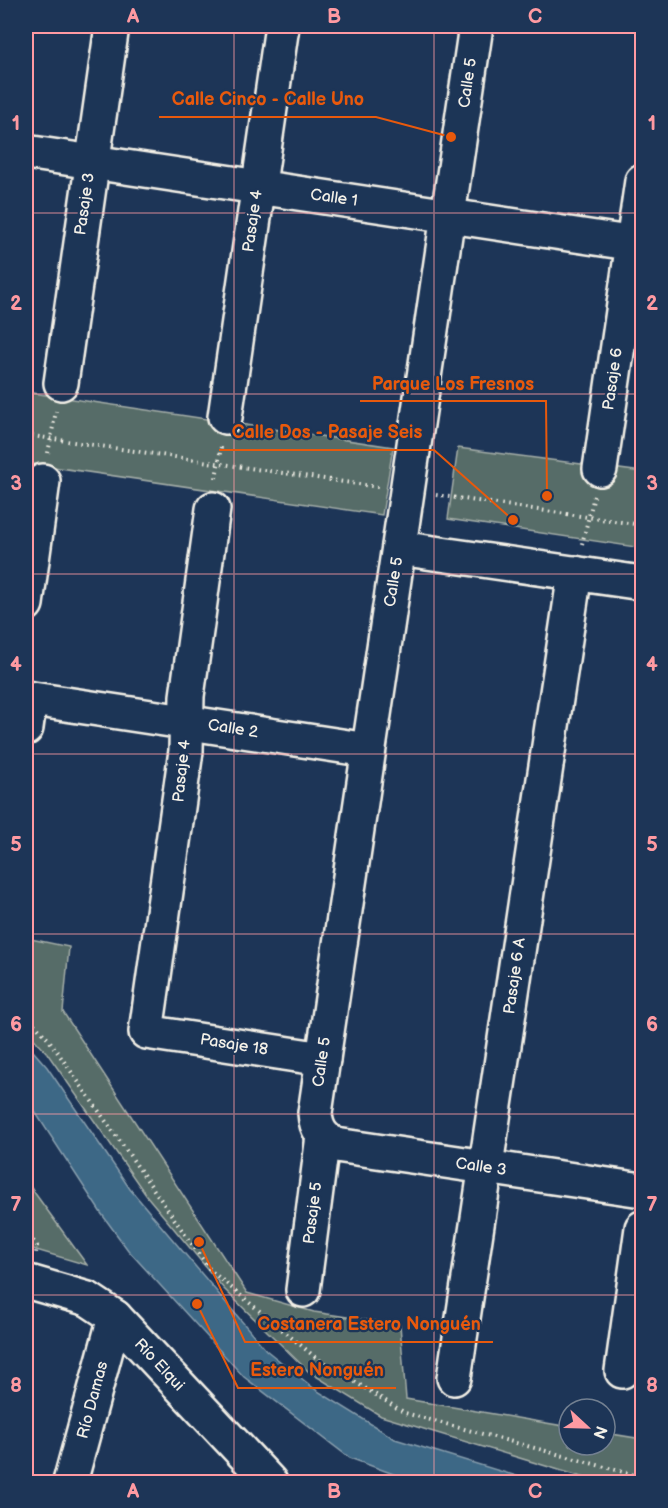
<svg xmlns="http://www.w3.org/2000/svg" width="668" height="1508" viewBox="0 0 668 1508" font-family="'Balsamiq Sans',sans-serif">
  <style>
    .green { fill: #566c68; stroke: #a5aea8; stroke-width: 1.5 }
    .water { fill: #3e6786; stroke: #879ead; stroke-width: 1.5 }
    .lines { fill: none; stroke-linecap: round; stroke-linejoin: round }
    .street-casing { stroke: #f4f1e8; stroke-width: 38 }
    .path { stroke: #f4f1e8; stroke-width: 4; stroke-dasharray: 1.5 4.5; stroke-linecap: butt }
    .street { stroke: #1d3557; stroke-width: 33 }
    .grid { fill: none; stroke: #ff9aa2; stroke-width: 1.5; stroke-opacity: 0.55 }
    .labels { text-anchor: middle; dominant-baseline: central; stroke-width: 4.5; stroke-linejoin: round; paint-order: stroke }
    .street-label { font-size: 16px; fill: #f4f1e8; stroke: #1d3557 }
    .leader { fill: none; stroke: #e8590c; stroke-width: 2 }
    .callout-dot { fill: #e8590c; stroke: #1d3557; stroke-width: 2 }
    .callout-label { font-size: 18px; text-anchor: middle; font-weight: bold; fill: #e8590c; stroke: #1d3557; stroke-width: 4.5; stroke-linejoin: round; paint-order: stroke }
    .neatline { fill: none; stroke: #ff9aa2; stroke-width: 2 }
    .grid-label { font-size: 20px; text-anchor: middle; font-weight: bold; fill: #ff9aa2 }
  </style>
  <rect width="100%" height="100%" fill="#1d3557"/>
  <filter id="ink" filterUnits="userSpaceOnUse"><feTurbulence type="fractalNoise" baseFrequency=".0167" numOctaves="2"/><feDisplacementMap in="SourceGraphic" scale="12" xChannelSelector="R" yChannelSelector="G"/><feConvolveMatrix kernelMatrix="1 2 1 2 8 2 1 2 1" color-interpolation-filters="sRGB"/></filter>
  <g filter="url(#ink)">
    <g class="green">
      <path d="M26,392L393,447L382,515L26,463Z"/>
      <path d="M458,448L642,472V548L448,519Z"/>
      <path d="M26,938L69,947L63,1012L247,1293L314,1312L400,1325L406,1399L569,1427V1445H605V1433L642,1439V1482H610L592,1480L381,1416L309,1372L224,1289L146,1195L47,1053L26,1030Z"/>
      <path d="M26,1181L87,1265L26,1247Z"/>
    </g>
    <path class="water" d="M26,1043L47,1067L130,1189L266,1350L316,1390L395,1439L536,1482H415L350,1458L244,1377L128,1250L101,1213L26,1098Z"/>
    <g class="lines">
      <defs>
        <g id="street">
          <path d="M476,26L315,1113C316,1129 322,1138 336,1145L642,1190"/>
          <path d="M26,152L642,245"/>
          <path d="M61,383L112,26"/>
          <path d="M225,417L282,26"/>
          <path d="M600,469L642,181"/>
          <path d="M213,509L187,696L186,751L146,1032L323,1059"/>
          <path d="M399,548L642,583"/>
          <path d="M26,604L43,481"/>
          <path d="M26,698L368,750"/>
          <path d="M26,728L30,699"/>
          <path d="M26,1281L88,1299L115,1317L270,1482"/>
          <path d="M303,1290L323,1136"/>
          <path d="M622,1371L642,1228"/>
          <path d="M454,1378L575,573"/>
          <path d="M70,1482L115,1317"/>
        </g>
      </defs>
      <use href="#street" class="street-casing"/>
      <g class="path">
        <path d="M26,435L378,487"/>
        <path d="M48,453L56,411"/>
        <path d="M216,478L221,447"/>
        <path d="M436,495L642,525"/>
        <path d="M582,544L594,496"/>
        <path d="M26,1015L49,1040L210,1270L315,1357L405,1413L642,1477"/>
        <path d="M26,1231L37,1246L36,1253"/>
      </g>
      <use href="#street" class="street"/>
    </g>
  </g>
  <path class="grid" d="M234,26V1482M434,26V1482M26,213H642M26,394H642M26,574H642M26,754H642M26,934H642M26,1114H642M26,1295H642"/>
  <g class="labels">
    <g class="street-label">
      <text transform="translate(468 83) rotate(-82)">Calle 5</text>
      <text transform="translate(334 198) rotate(8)">Calle 1</text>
      <text transform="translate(85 204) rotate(-82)">Pasaje 3</text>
      <text transform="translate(253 221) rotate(-82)">Pasaje 4</text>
      <text transform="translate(613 379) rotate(-82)">Pasaje 6</text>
      <text transform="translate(394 582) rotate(-81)">Calle 5</text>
      <text transform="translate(233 729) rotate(9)">Calle 2</text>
      <text transform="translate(182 771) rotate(-84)">Pasaje 4</text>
      <text transform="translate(515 976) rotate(-82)">Pasaje 6 A</text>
      <text transform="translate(234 1045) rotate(9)">Pasaje 18</text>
      <text transform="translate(322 1062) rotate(-82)">Calle 5</text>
      <text transform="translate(481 1167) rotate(8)">Calle 3</text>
      <text transform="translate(313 1213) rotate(-83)">Pasaje 5</text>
      <text transform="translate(159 1365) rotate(47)">Río Elqui</text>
      <text transform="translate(93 1400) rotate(-75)">Río Damas</text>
    </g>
  </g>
  <path class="leader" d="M451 137L376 117H159M547 496L546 401H360M513 520L434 450H219M199 1242L245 1342H493M197 1304L238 1388H396"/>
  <g class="callout-dot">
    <circle cx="451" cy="137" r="6"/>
    <circle cx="547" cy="496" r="6"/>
    <circle cx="513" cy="520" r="6"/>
    <circle cx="199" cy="1242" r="6"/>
    <circle cx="197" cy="1304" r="6"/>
  </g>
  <g class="callout-label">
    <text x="268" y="105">Calle Cinco - Calle Uno</text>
    <text x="453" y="390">Parque Los Fresnos</text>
    <text x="327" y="438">Calle Dos - Pasaje Seis</text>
    <text x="369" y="1330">Costanera Estero Nonguén</text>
    <text x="317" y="1376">Estero Nonguén</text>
  </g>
  <rect width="668" height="1508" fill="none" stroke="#1d3557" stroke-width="66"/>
  <g transform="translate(587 1427) rotate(112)"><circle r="28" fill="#1d3557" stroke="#738091" stroke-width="1.5"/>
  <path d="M0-4.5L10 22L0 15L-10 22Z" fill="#ff9aa2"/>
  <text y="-9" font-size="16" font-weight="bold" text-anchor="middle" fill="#f4f1e8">N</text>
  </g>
  <rect x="33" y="33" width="602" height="1442" class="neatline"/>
  <g class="grid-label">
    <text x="133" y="23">A</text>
    <text x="334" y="23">B</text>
    <text x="535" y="23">C</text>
    <text x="16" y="130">1</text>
    <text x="652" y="130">1</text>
    <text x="16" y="310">2</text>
    <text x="652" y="310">2</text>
    <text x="16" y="490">3</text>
    <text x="652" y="490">3</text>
    <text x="16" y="671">4</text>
    <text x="652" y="671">4</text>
    <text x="16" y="851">5</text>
    <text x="652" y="851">5</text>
    <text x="16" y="1031">6</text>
    <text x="652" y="1031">6</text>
    <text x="16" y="1211">7</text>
    <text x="652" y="1211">7</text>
    <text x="16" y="1392">8</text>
    <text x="652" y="1392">8</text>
    <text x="133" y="1498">A</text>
    <text x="334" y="1498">B</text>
    <text x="535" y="1498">C</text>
  </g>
</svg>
